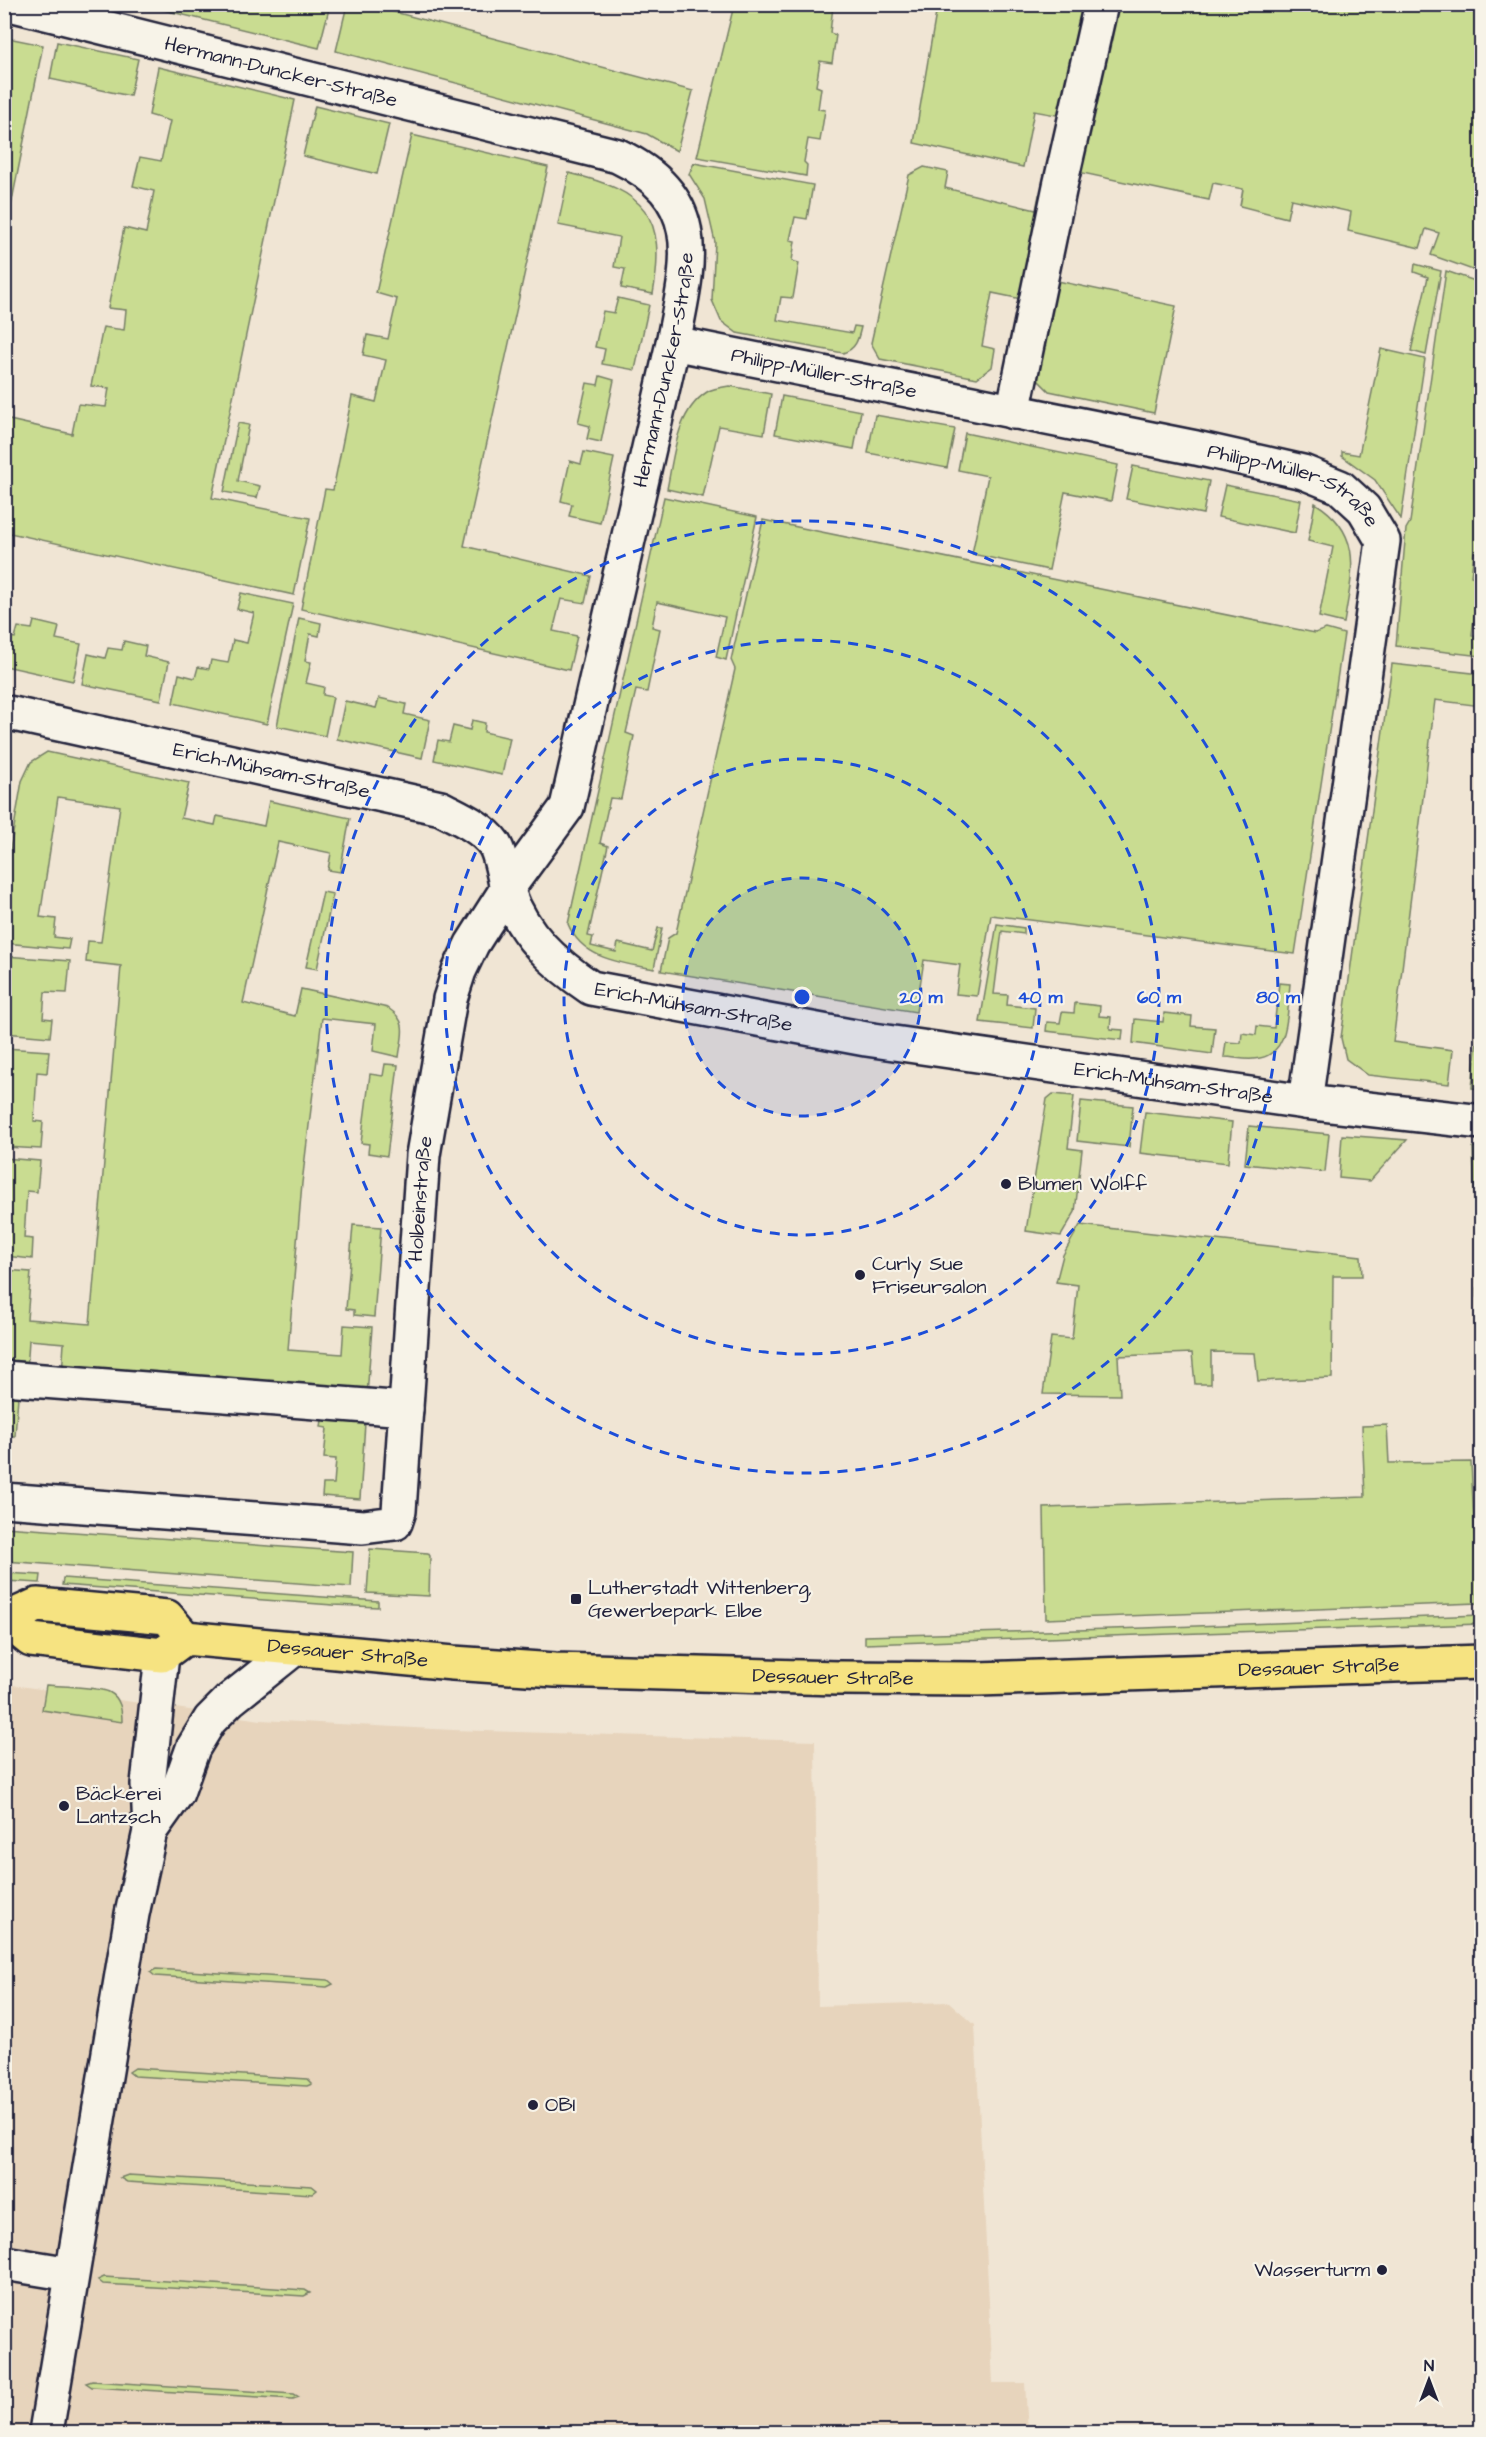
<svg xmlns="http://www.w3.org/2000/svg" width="1486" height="2437" viewBox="0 0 1486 2437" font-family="'Architects Daughter',sans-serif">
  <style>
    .built { fill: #e7d4bc }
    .green { fill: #c9dc91; stroke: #767f66; stroke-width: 1.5 }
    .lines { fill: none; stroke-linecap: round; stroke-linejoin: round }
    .minor-casing { stroke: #22223b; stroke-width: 38 }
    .major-casing { stroke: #22223b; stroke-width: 38 }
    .minor { stroke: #f7f3e8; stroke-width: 33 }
    .major { stroke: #f6e381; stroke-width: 33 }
    .ring { fill: none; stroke: #1d4ed8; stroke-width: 3; stroke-dasharray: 10 8 }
    .poi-dot { fill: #22223b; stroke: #f7f3e8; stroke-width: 2 }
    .labels { text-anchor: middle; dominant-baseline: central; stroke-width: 4.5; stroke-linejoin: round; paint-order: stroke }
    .street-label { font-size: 20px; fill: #22223b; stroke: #f7f3e8 }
    .poi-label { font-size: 20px; fill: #22223b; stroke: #f7f3e8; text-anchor: start }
    .centre { fill: #1d4ed8; stroke: #f7f3e8; stroke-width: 3 }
    .ring-label { font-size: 18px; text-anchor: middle; font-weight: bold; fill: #1d4ed8; stroke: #f7f3e8; stroke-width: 4.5; stroke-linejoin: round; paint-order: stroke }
  </style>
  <rect width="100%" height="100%" fill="#f0e5d4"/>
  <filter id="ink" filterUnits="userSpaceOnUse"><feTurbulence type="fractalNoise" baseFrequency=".0167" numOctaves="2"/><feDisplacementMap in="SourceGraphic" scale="12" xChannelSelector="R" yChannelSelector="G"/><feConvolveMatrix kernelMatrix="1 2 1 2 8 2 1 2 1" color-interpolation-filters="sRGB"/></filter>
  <g filter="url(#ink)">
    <path class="built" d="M5,1684L261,1720L453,1730L815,1741L818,2006L949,2002L975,2025L993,2383H1025L1028,2432H5Z"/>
    <g class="green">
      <path d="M820,4L833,6L830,33L836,35L832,63L820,61L816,86L821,88L818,109L825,110L820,141L808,139L804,162L807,165L806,176L697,157L734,5Z"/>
      <path d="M143,5L330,4V5L319,48Z"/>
      <path d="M347,5H368L693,91L677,151L647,134L336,51Z"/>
      <path d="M925,5H1092L1067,117L1034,111L1023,167L914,143L937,7Z"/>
      <path d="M1114,5H1481V273L1431,255L1439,233L1426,229L1420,248L1348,231L1351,212L1291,199L1287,218L1240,206L1243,189L1213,183L1209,200L1078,172Z"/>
      <path d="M8,38L43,45L5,236L4,56Z"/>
      <path d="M57,42L138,59L130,96L50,79Z"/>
      <path d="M158,67L295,100L212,498L310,518L294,595L5,532V419L72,434L78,404L106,407L109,388L91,386L103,327L124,330L126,310L108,308L124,228L146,233L154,191L133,186L140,157L161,161L170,121L149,115Z"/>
      <path d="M315,106L389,124L377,174L303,156Z"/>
      <path d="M412,135L548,167L464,546L591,576L585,603L561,599L553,631L577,636L569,670L301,609L325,489L333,490L352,396L376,402L386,360L363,355L367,335L388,339L397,299L376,293Z"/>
      <path d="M694,163L813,185L807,219L795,217L790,240L795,241L792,261L799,263L793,298L781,297L777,320L852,333L854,326L861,327C858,340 856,349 843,353L737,333L721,321L712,300L715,242L705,199L689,174Z"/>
      <path d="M924,167L948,172L945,188L1036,210L1039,195L1044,199L1026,300L992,293L982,346L995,349L992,367L977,378L880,359L871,343L909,175Z"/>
      <path d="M569,173C645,191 667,215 653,294L621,288L625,269L614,267L619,237L558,225Z"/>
      <path d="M1415,264L1441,271L1426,355L1411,351L1428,277L1414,272Z"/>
      <path d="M1446,271L1481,283L1482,552H1474L1471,576L1479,578L1472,635L1481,637V656L1396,646L1406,529L1410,522Z"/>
      <path d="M1053,280L1176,306L1154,413L1049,391L1039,381L1035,363Z"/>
      <path d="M618,298L649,305L635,370L602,364L605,349L595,347L603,311L614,313Z"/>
      <path d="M1381,349L1425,359L1401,519L1375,480L1342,456V452L1359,455Z"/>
      <path d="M600,376L614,380L601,442L587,439L590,426L578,423L587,383L598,385Z"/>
      <path d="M730,386L771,394L764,434L719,426L703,497L667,489C674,456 676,412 707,392C713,388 723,387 730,386Z"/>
      <path d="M782,396L861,411L854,449L775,434Z"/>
      <path d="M875,415L955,429L947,468L868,453Z"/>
      <path d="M238,423L249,425L238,481L260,486L257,498L224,492Z"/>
      <path d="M965,433L1118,465L1111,501L1065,492L1049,570L972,554L988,476L958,470Z"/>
      <path d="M584,452L614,458L600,523L569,516L572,504L561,501L570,461L581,464Z"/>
      <path d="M1133,466L1209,481L1203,514L1126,499Z"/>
      <path d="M1225,485L1301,500L1295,533L1218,517Z"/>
      <path d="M664,497L757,517L726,660L716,657L725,617L657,602L652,627L660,629L647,692L636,690L626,733L634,736L621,799L610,798L600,843L608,846L588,936L593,937L591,946L616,952L618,943L652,951L658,928H662L654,969C621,963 582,959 568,924Z"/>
      <path d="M1315,503C1365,534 1352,574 1344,623L1319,617L1333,547L1308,541Z"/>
      <path d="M763,520L1315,633L1326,629L1344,634L1295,954L991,915L977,996L956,994L960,965L924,960L916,1012L661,971L668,938L676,933L735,669L731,660Z"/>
      <path d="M241,593L293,604L267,724L173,703L179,674L195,678L198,667L209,669L211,660L228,663L233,640L247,643L254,613L237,609Z"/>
      <path d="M299,618L321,623L319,636L310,634L305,661L311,662L306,683L324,687L323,695L333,697L325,736L277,726Z"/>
      <path d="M34,621L59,627L56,639L81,644L73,681L5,666V636L15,638L18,627L32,629Z"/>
      <path d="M124,641L146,646L144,656L169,662L161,700L82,684L88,654L105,658L108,648L122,650Z"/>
      <path d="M1392,664L1481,674V706L1435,700L1393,1042L1453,1050L1449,1084L1368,1075L1346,1059L1341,1038Z"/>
      <path d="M379,698L406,704L404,714L430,720L422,758L337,739L345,701L376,708Z"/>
      <path d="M472,720L485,723L484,732L510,738L502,775L434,760L438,740L449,742L453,726L470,730Z"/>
      <path d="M47,752L189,783L181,818L215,825L217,816L264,826L269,801L350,818L340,872L328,870L331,853L278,842L243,1003L295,1016L301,989L388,1008C409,1022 402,1034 399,1057L373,1051L376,1024L322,1018L302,1183L288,1350L342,1354L344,1325L372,1327L367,1396L62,1374L64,1343L29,1340L27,1371L5,1369L4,1270L31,1272L27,1319L90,1324L121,966L86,962L88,941L101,942L120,806L58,797L40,917L56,919L54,937L70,939L68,949L5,943V879L22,781L31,762Z"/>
      <path d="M323,892L333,894L317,969L306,967Z"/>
      <path d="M997,924L1024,928V934L1002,931L994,994L1008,995L1007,1005L1035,1008L1033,1028L980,1022Z"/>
      <path d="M5,956L70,961L67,993L45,992L43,1018L52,1019L50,1037L5,1033Z"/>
      <path d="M1279,983L1290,984C1287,1012 1291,1058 1253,1059C1244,1060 1234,1057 1224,1057L1226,1042L1241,1043L1242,1033L1256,1035L1257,1026L1274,1028Z"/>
      <path d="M1481,998V1089L1472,1088Z"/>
      <path d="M1075,1003L1100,1006L1099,1016L1111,1017L1110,1029L1123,1030L1122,1040L1046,1031L1047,1022L1060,1023L1062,1012L1074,1013Z"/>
      <path d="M1164,1013L1192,1016L1191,1026L1215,1028L1212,1054L1133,1043L1135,1019L1163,1022Z"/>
      <path d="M4,1048L49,1051L47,1073L37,1072L34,1121L43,1122L41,1149L5,1147Z"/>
      <path d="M385,1064L398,1065L387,1156L368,1153L369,1144L361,1143L370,1074L383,1076Z"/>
      <path d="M1053,1094L1074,1096L1068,1148L1082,1150L1075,1212L1061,1236L1026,1231L1047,1099Z"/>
      <path d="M1081,1101L1133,1106L1129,1147L1077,1141Z"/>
      <path d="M1145,1112L1232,1122L1228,1163L1140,1153Z"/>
      <path d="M1249,1126L1329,1134L1325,1172L1245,1164Z"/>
      <path d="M1342,1135L1407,1140L1370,1181L1339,1178Z"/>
      <path d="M1473,1147L1482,1148L1481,1388Z"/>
      <path d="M4,1158L40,1161L37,1192L27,1191L24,1238L33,1239L32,1259L5,1256Z"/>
      <path d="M353,1225L381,1227L374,1317L354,1315V1310L346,1309Z"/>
      <path d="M1080,1225L1361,1256L1362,1276H1333L1332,1378L1258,1381L1255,1353L1211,1352V1384H1195L1192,1353L1118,1356L1120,1395L1043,1394L1051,1337L1072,1339L1078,1285L1056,1282L1063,1255Z"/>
      <path d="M5,1396L18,1397L15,1436H7L6,1459L13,1460L12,1474L5,1473Z"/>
      <path d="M322,1420L365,1423L360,1499L322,1496L323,1484H334L336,1459L324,1458L327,1428L321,1427Z"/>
      <path d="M1387,1425L1389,1463L1471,1462L1478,1603L1046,1619L1044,1508L1365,1497L1362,1426Z"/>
      <path d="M4,1527L353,1552L351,1587L5,1561Z"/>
      <path d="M370,1549L428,1553L430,1556L429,1596L367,1593Z"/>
      <path d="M4,1573L41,1575L40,1583L5,1581Z"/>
      <path d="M63,1578L378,1601V1607L333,1605L62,1585Z"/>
      <path d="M1480,1615L1481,1624L865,1644V1636L1145,1628Z"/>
      <path d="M46,1685C59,1686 100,1687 109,1692C121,1698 122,1711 122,1722L42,1710Z"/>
      <path d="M156,1969L328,1980L333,1984L327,1987L155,1976L150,1972Z"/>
      <path d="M135,2068L307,2079L312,2084L307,2086L134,2076L129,2072Z"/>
      <path d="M128,2175L312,2186L317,2190L312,2194L127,2182L120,2178Z"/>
      <path d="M104,2277L305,2290L310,2293L304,2296L103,2284L98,2280Z"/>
      <path d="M92,2381L294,2394L299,2397L293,2399L92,2387L86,2383Z"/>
    </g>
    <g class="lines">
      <defs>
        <g id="minor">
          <path id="s1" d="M673,343L1196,448L1303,472L1340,487L1364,509L1383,541L1305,1102"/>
          <path d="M1013,412L1060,186L1101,4"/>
          <path id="s2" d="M4,712L441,808C458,817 482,827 494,844C501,854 504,879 508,892C523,935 554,963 591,988L866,1039L1305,1102L1482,1122"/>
          <path d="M4,1378L406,1409"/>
          <path id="s3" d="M4,1500L363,1527L395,1523L399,1511L423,1155L450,999L459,971L472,944L507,889L567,807L673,343C689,262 708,199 618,156L10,4"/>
          <path d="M150,1831L177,1793L193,1748L210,1720L230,1700L295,1648"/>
          <path d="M4,2263L71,2274"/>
          <path d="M46,2432L132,1914L150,1831L148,1784L162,1655"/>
        </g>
        <g id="major">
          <path d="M4,1620L37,1605L49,1606L167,1617L185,1638"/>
          <path id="s4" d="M6,1620L31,1640L162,1655L185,1638L453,1663L555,1670L838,1678L978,1679L1482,1662"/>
        </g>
      </defs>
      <use href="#minor" class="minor-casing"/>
      <use href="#major" class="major-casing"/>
      <use href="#minor" class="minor"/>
      <use href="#major" class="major"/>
    </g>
  </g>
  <circle cx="802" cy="997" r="119" fill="#1d4ed8" fill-opacity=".12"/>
  <g class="ring">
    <circle cx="802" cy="997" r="119"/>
    <circle cx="802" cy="997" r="238"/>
    <circle cx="802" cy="997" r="357"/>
    <circle cx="802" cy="997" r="476"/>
  </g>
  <g class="poi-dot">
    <circle cx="1006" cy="1184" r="6"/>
    <circle cx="860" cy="1275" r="6"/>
    <rect x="570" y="1593" width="12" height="12" rx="3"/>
    <circle cx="64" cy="1806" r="6"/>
    <circle cx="533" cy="2105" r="6"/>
    <circle cx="1382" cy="2270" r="6"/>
  </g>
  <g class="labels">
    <g class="street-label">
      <text transform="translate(281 72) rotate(14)">Hermann-Duncker-Straße</text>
      <text stroke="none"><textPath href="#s3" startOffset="1594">Hermann-Duncker-Straße</textPath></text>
      <text stroke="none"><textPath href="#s1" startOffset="154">Philipp-Müller-Straße</textPath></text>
      <text stroke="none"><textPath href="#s1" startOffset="640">Philipp-Müller-Straße</textPath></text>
      <text stroke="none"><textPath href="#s2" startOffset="274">Erich-Mühsam-Straße</textPath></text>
      <text stroke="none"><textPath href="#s2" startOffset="796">Erich-Mühsam-Straße</textPath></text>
      <text stroke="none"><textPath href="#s2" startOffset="1282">Erich-Mühsam-Straße</textPath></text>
      <text stroke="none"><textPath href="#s3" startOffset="718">Holbeinstraße</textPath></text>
      <text stroke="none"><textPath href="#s4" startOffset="356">Dessauer Straße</textPath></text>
      <text stroke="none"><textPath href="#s4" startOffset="1328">Dessauer Straße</textPath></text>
      <text stroke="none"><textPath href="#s4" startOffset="842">Dessauer Straße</textPath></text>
    </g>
    <g class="poi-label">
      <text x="1018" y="1184">Blumen Wolff</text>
      <text x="872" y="1264">Curly Sue<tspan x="872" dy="23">Friseursalon</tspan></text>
      <text x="588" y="1588">Lutherstadt Wittenberg,<tspan x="588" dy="23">Gewerbepark Elbe</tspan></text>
      <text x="76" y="1794">Bäckerei<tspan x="76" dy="23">Lantzsch</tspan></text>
      <text x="545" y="2105">OBI</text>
      <text x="1370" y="2270" text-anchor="end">Wasserturm</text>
    </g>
  </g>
  <circle cx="802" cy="997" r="9" class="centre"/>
  <g class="ring-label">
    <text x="921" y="1003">20 m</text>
    <text x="1040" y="1003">40 m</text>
    <text x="1159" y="1003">60 m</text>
    <text x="1278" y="1003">80 m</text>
  </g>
  <rect width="1486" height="2437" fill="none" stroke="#f7f3e8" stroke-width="24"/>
  <rect x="12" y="12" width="1462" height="2413" fill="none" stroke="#22223b" stroke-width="2" filter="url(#ink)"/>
  <g transform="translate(1429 2380)" stroke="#f7f3e8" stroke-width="4.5" paint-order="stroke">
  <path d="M0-4.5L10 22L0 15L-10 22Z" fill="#22223b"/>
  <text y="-9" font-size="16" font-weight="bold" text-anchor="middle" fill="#22223b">N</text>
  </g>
</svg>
